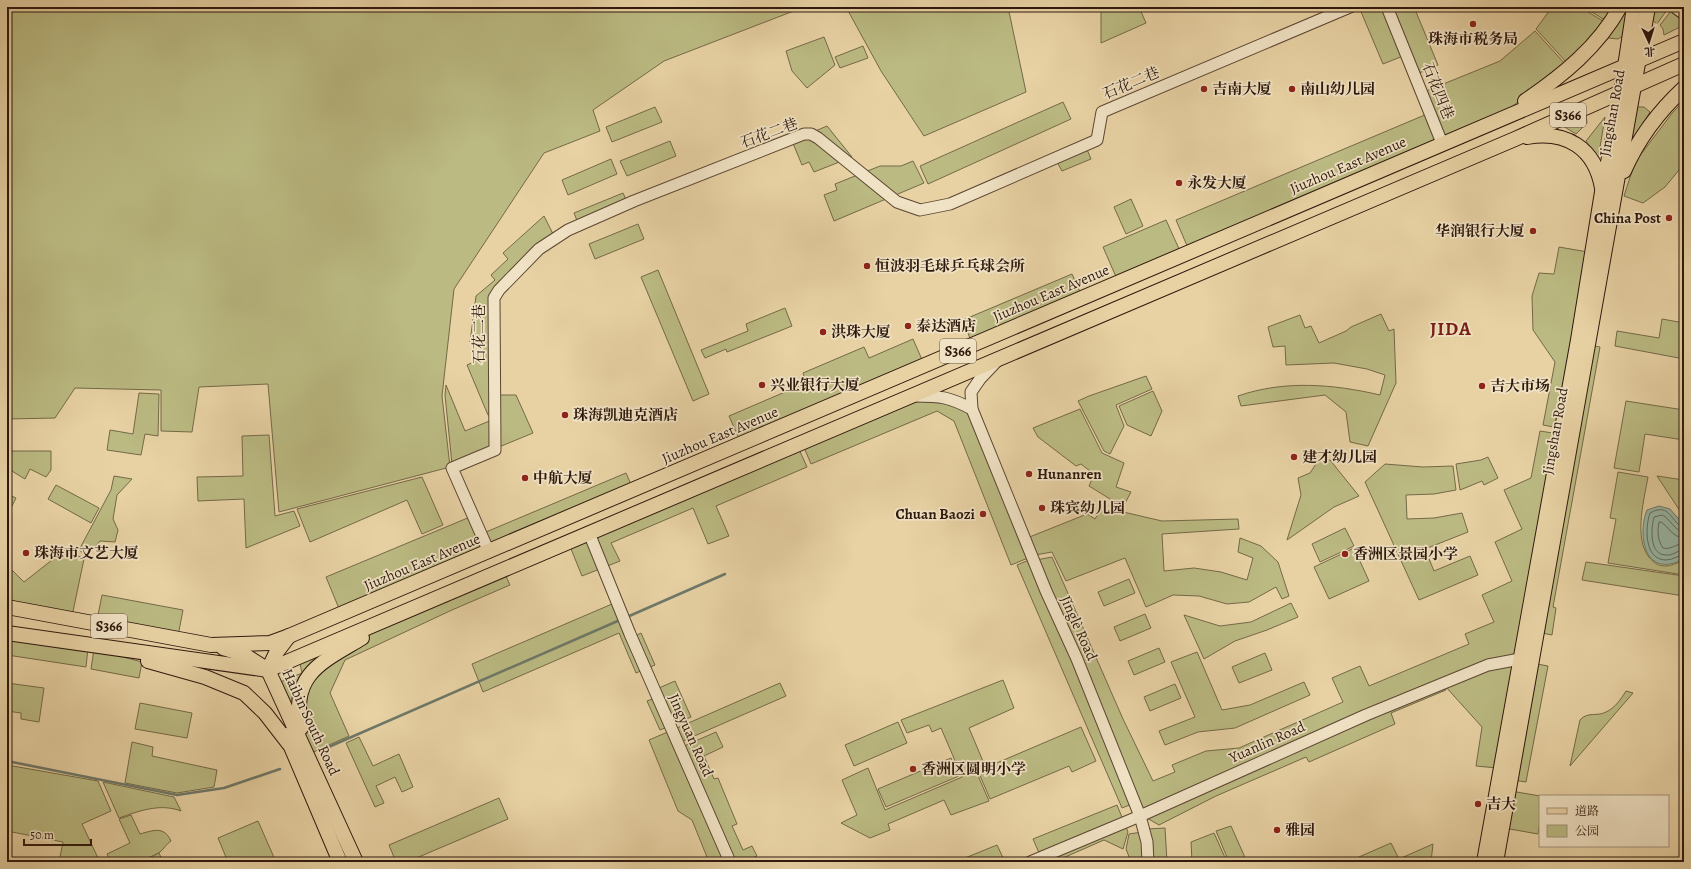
<svg xmlns="http://www.w3.org/2000/svg" width="1691" height="869" viewBox="0 0 1691 869" font-family="Alegreya,'Noto Serif SC',serif">
  <style>
    .green { fill: #bbba82; stroke: #746948 }
    .water { fill: #97b8a7; stroke: #6d7869 }
    .lines { fill: none; stroke-linecap: round; stroke-linejoin: round }
    .shore { stroke: #62685a; stroke-width: 1 }
    .stream { stroke: #6d7869; stroke-width: 2.5 }
    .minor-casing { stroke: #5c4633; stroke-width: 13 }
    .major-casing { stroke: #2e180d; stroke-width: 16 }
    .minor { stroke: #f0e2c4; stroke-width: 11 }
    .major { stroke: #e8d2a4; stroke-width: 14 }
    .poi-dot { fill: #8f2418; stroke: #f0e2c4; stroke-width: 1.5 }
    .labels { text-anchor: middle; dominant-baseline: central; stroke-width: 3.5; stroke-linejoin: round; paint-order: stroke }
    .shield { fill: #f0e2c4; stroke: #685544; stroke-width: 1 }
    .shield-label { font-size: 14px; font-weight: bold; fill: #2e180d }
    .poi-label { font-size: 15px; font-weight: bold; fill: #2e180d; stroke: #f0e2c4; text-anchor: start }
    .street-label { font-size: 15px; fill: #2e180d; stroke: #f0e2c4 }
    .district-label { font-size: 19px; font-weight: bold; letter-spacing: 1px; fill: #7a1f14; stroke: #f0e2c4 }
  </style>
  <rect width="100%" height="100%" fill="#e8d2a4"/>
  <filter id="stains"><feTurbulence type="fractalNoise" baseFrequency=".005" numOctaves="4"/><feColorMatrix values="0 0 0 0 .2 0 0 0 0 .09 0 0 0 0 .02 0 0 0 .5 -.17"/></filter>
  <radialGradient id="worn" r=".72"><stop offset=".6" stop-color="#630" stop-opacity="0"/><stop offset="1" stop-color="#630" stop-opacity=".3"/></radialGradient>
  <g class="green">
    <path d="M7,7H804L664,61L593,110L600,131L544,153L454,289L442,396L450,467L279,512L268,384L199,387L192,432L161,431V390L75,388L55,418L7,419Z"/>
    <path d="M846,7H1008L1026,92L924,136L881,71Z"/>
    <path d="M1101,7H1112L1113,9L1117,7H1139L1146,23L1101,43Z"/>
    <path d="M1359,7H1383L1403,56L1383,64Z"/>
    <path d="M1390,7H1414L1438,65L1417,74Z"/>
    <path d="M1552,7H1580L1606,23L1568,64L1536,29Z"/>
    <path d="M1584,7H1615L1610,18L1603,19Z"/>
    <path d="M1622,7H1632L1629,32L1618,39L1608,38L1605,34Z"/>
    <path d="M1650,7H1669L1657,24L1648,16Z"/>
    <path d="M1674,7L1684,14V25L1664,35L1663,29L1660,25Z"/>
    <path d="M1535,31L1567,66L1499,116L1445,138L1426,91L1500,61Z"/>
    <path d="M824,37L835,65L807,88L792,71L786,51Z"/>
    <path d="M863,46L868,58L840,68L835,57Z"/>
    <path d="M1684,101V164L1665,187L1643,203L1624,196L1635,162L1673,112Z"/>
    <path d="M1063,102L1071,119L928,184L920,166Z"/>
    <path d="M655,107L662,122L612,142L606,127Z"/>
    <path d="M1634,107H1644L1650,112L1630,144Z"/>
    <path d="M1427,114L1439,141L1188,248L1176,220Z"/>
    <path d="M1586,114L1587,123L1576,134L1563,126L1555,125Z"/>
    <path d="M1605,117L1598,159L1592,149L1586,141Z"/>
    <path d="M827,126L852,157L814,172L809,162L802,165L792,141Z"/>
    <path d="M670,141L676,156L627,176L620,161Z"/>
    <path d="M1086,147L1091,159L1062,171L1056,160Z"/>
    <path d="M611,159L617,174L568,195L562,180Z"/>
    <path d="M913,161L924,183L834,221L824,195L837,190L835,184L880,166H901Z"/>
    <path d="M623,193L630,208L580,228L574,213Z"/>
    <path d="M1131,199L1143,226L1126,234L1114,207Z"/>
    <path d="M544,216L554,236L495,289L492,415H488L467,365L485,357L477,339L470,342L476,296L495,280L491,275L508,259L503,253Z"/>
    <path d="M1166,220L1180,251L1117,279L1103,247Z"/>
    <path d="M638,224L644,239L595,259L589,244Z"/>
    <path d="M1559,247L1588,252L1559,428L1543,425L1555,362L1533,330L1532,296L1539,273L1554,274Z"/>
    <path d="M658,270L709,394L693,401L641,277Z"/>
    <path d="M1072,274L1081,294L971,341L963,320Z"/>
    <path d="M785,308L792,326L727,352L726,349L705,358L701,350L748,331L746,324Z"/>
    <path d="M1381,314L1389,331L1394,329L1396,383L1368,446L1350,442L1346,412L1325,395L1241,406L1238,396C1284,380 1333,384 1380,395L1385,375L1367,369L1334,363L1286,365L1285,346L1273,347L1268,327L1300,315L1305,328L1311,326L1319,343L1346,331L1351,327Z"/>
    <path d="M1662,319L1684,323V359L1615,346L1617,331L1659,338Z"/>
    <path d="M913,339L923,362L740,441L729,416L806,383L803,373L864,347L869,358Z"/>
    <path d="M1590,345L1600,347L1553,607L1556,608L1552,635L1537,632Z"/>
    <path d="M1146,376L1152,389L1116,405L1124,426L1110,454L1104,451L1078,401L1089,396Z"/>
    <path d="M446,385L465,431L492,420V447L452,464L445,395Z"/>
    <path d="M1153,391L1162,411L1151,436L1127,425L1119,406Z"/>
    <path d="M139,393L159,394L158,436L145,434L141,455L107,450L110,430L133,434Z"/>
    <path d="M498,395H516L533,433L499,447Z"/>
    <path d="M911,398H932L970,412L1028,558L1011,565L954,421L937,411L811,464L803,445Z"/>
    <path d="M1626,401L1684,410V440L1645,434L1639,472L1614,468Z"/>
    <path d="M1080,409L1102,453L1124,463L1116,487L1131,492L1123,507L1089,486L1094,474L1081,464L1076,466L1038,437L1033,428Z"/>
    <path d="M1540,431L1559,434L1517,656L1443,686L1446,690L1391,713L1395,724L1309,762L1306,757L1216,796L1159,825L1140,814L1036,560L1052,557L1123,719L1153,781L1175,772L1172,765L1206,751L1239,748L1343,702L1332,678L1360,666L1369,686L1469,644L1465,634L1494,622L1482,595L1512,581L1495,542L1522,529L1504,490L1531,478Z"/>
    <path d="M269,435L275,516L294,511L300,526L246,548L244,499L198,501L197,477L243,476L242,436Z"/>
    <path d="M798,447L807,467L716,506L729,536L708,544L693,508L611,543L620,561L582,576L569,544Z"/>
    <path d="M7,451H51V470L46,477L30,469L25,479L7,468Z"/>
    <path d="M1488,457L1498,478L1484,485L1482,481L1460,490L1456,464L1481,460Z"/>
    <path d="M1330,460L1359,496L1334,507L1287,540L1301,495L1298,478L1310,473L1318,461Z"/>
    <path d="M1385,464L1423,467L1453,466L1456,490L1434,494L1406,495L1407,519L1434,518L1462,513L1468,532L1425,549L1434,571L1470,556L1478,575L1419,600L1365,482Z"/>
    <path d="M1618,472L1648,477C1644,501 1631,546 1655,563C1664,569 1675,565 1684,559V575L1608,563L1616,519L1610,518Z"/>
    <path d="M626,473L633,489L493,548L486,532Z"/>
    <path d="M114,476L132,479L117,495L113,519L118,530L115,542L100,541L87,556L79,550L111,490Z"/>
    <path d="M1657,476L1684,480V518L1682,514Z"/>
    <path d="M422,477L443,525L422,534L407,500L310,542L297,509Z"/>
    <path d="M56,485L99,508L91,523L48,499Z"/>
    <path d="M7,494L16,498L7,516Z"/>
    <path d="M1102,507L1162,521L1238,519L1239,529L1162,534L1164,571L1194,568L1221,572L1247,580L1253,558L1238,552L1240,538L1261,546L1278,562L1289,596L1282,599L1276,587L1249,602L1227,604L1199,596L1173,595L1146,607L1125,558L1066,581L1052,552L1035,555L1027,538L1087,514L1095,519Z"/>
    <path d="M470,517L484,551L340,611L326,577Z"/>
    <path d="M1345,528L1354,546L1320,562L1312,544Z"/>
    <path d="M1354,548L1369,581L1329,599L1314,567Z"/>
    <path d="M66,549L84,559L72,616L7,604V568L13,571L24,582Z"/>
    <path d="M1029,560L1074,659L1132,804L1122,808L1017,565Z"/>
    <path d="M1586,562L1684,576V596L1582,580Z"/>
    <path d="M504,572L510,585L452,610L345,660L330,693L349,736L309,754L278,683L302,673L299,659Z"/>
    <path d="M1129,579L1135,593L1104,606L1098,592Z"/>
    <path d="M102,595L183,610L178,636L97,620Z"/>
    <path d="M619,601L635,636L641,633L655,665L636,673L619,633L483,692L472,664Z"/>
    <path d="M1291,603L1298,617L1267,630L1235,641L1204,659L1184,615L1220,626L1251,622Z"/>
    <path d="M1145,614L1151,628L1120,641L1114,627Z"/>
    <path d="M10,636L88,648L86,667L7,655Z"/>
    <path d="M1159,648L1165,662L1134,675L1128,661Z"/>
    <path d="M94,649L142,662L139,678L91,669Z"/>
    <path d="M1197,652L1222,710L1250,705L1304,682L1310,695L1235,728L1198,732L1165,745L1159,731L1195,717L1171,662Z"/>
    <path d="M1265,653L1272,670L1239,683L1232,667Z"/>
    <path d="M1532,663L1548,666L1526,782L1513,780Z"/>
    <path d="M1515,664L1497,768L1476,766L1482,727L1445,686L1488,668Z"/>
    <path d="M1003,680L1014,708L969,728L985,766L976,771L989,801L951,815L944,800L888,824L890,830L870,838L841,823L857,815L842,780L868,768L885,810L962,777L941,728L932,732L929,725L907,733L901,720Z"/>
    <path d="M675,681L691,717L660,730L647,701L655,698L652,691Z"/>
    <path d="M7,683L44,688L39,722L21,719V713L7,711Z"/>
    <path d="M780,683L786,696L683,741L677,728Z"/>
    <path d="M1175,684L1181,698L1150,711L1144,697Z"/>
    <path d="M1626,691L1633,693L1570,766L1580,720C1588,711 1597,717 1606,712C1615,708 1621,699 1626,691Z"/>
    <path d="M140,703L192,713L187,738L135,729Z"/>
    <path d="M898,722L907,743L854,766L845,745Z"/>
    <path d="M1081,727L1096,761L1072,772L1069,766L990,799L978,771Z"/>
    <path d="M670,731L729,862H709L692,820L678,811L649,740Z"/>
    <path d="M716,732L723,747L704,756L714,779L718,778L737,824L732,826L743,850L752,846L757,856L743,862H732L682,747Z"/>
    <path d="M359,737L373,766L399,754L413,787L402,792L395,777L376,786L384,803L375,807L346,743Z"/>
    <path d="M132,742L153,747L152,756L217,770L214,787L177,793L125,783Z"/>
    <path d="M951,758L959,776L886,807L878,789Z"/>
    <path d="M7,765L98,781L111,811L82,824L98,858V862H59L63,842L7,831Z"/>
    <path d="M103,782L174,797L181,811C160,803 139,811 119,818Z"/>
    <path d="M1511,791L1540,796V821L1538,834L1504,828Z"/>
    <path d="M499,798L508,819L407,862H396L389,845Z"/>
    <path d="M1117,805L1128,832L1123,849L1104,840L1063,858L1065,862H1043L1033,839Z"/>
    <path d="M131,815L140,834C154,830 164,826 171,841C166,844 164,849 160,852C142,863 131,862 111,862L107,854L130,843L119,819Z"/>
    <path d="M258,821L276,862H228L218,838Z"/>
    <path d="M1231,826L1247,862H1229L1216,831Z"/>
    <path d="M1165,828L1167,862H1151L1147,829Z"/>
    <path d="M1142,832L1146,862H1131L1126,849L1129,834Z"/>
    <path d="M1214,833L1227,862H1192L1191,842Z"/>
    <path d="M1391,843L1399,859L1433,844L1431,862H1353L1352,860Z"/>
    <path d="M997,845L1005,862H955Z"/>
    <path d="M159,853L163,862H141Z"/>
  </g>
  <path class="water" d="M1659,506L1670,509L1684,525V557C1680,561 1676,563 1670,564C1641,569 1639,528 1647,510Z"/>
  <g class="lines">
    <g class="shore">
      <path d="M1684,527C1671,525 1671,501 1650,513C1645,527 1644,560 1666,560C1673,560 1678,555 1684,555"/>
      <path d="M1684,532C1674,531 1671,519 1662,515L1654,517C1651,528 1649,555 1666,555C1673,556 1677,550 1684,550"/>
      <path d="M1684,538C1672,537 1670,528 1661,522H1659C1657,532 1658,541 1663,548C1671,550 1676,544 1684,543"/>
    </g>
    <g class="stream">
      <path d="M627,617L725,574"/>
      <path d="M324,749L620,620"/>
      <path d="M7,761L177,795L224,788L280,769"/>
    </g>
    <defs>
      <g id="minor">
        <path d="M1387,7L1442,143"/>
        <path d="M997,361L980,379L971,392L972,409L1046,591L1077,659L1140,816L1147,842L1148,862"/>
        <path d="M915,396C941,396 949,397 972,409"/>
        <path d="M589,533L630,634L730,862"/>
        <path d="M489,552L452,468L495,450L494,298L499,290L539,249L568,230L634,201L804,134H811L818,138L897,202L920,210L950,204L1097,140L1102,112L1350,7"/>
        <path d="M1030,862L1140,816L1366,715L1488,665L1520,659"/>
      </g>
      <g id="major">
        <path d="M1677,7L1684,12"/>
        <path d="M1525,101C1562,76 1598,47 1620,7"/>
        <path d="M1527,137C1566,130 1595,148 1602,188"/>
        <path d="M1624,171C1638,139 1658,112 1684,88"/>
        <path d="M7,607L211,645L270,643L289,636C755,440 1218,236 1684,41"/>
        <path d="M7,633L268,670L1515,139L1684,64"/>
        <path d="M223,648L243,654L268,670L356,862"/>
        <path d="M148,661L205,677L244,693L265,713L289,744"/>
        <path d="M268,670L276,653L289,636"/>
        <path d="M301,728C290,674 322,662 362,638"/>
        <path d="M286,735L340,862"/>
        <path d="M1484,862L1578,340L1602,192L1618,113L1634,7"/>
        <path d="M1496,862L1648,7"/>
      </g>
    </defs>
    <use href="#minor" class="minor-casing"/>
    <use href="#major" class="major-casing"/>
    <use href="#minor" class="minor"/>
    <use href="#major" class="major"/>
  </g>
  <g class="poi-dot">
    <circle cx="1473" cy="24" r="4"/>
    <circle cx="1204" cy="89" r="4"/>
    <circle cx="1292" cy="89" r="4"/>
    <circle cx="1179" cy="183" r="4"/>
    <circle cx="1669" cy="218" r="4"/>
    <circle cx="1533" cy="231" r="4"/>
    <circle cx="867" cy="266" r="4"/>
    <circle cx="908" cy="326" r="4"/>
    <circle cx="823" cy="332" r="4"/>
    <circle cx="762" cy="385" r="4"/>
    <circle cx="1482" cy="386" r="4"/>
    <circle cx="565" cy="415" r="4"/>
    <circle cx="1294" cy="457" r="4"/>
    <circle cx="1029" cy="474" r="4"/>
    <circle cx="525" cy="478" r="4"/>
    <circle cx="1042" cy="508" r="4"/>
    <circle cx="983" cy="514" r="4"/>
    <circle cx="26" cy="553" r="4"/>
    <circle cx="1345" cy="554" r="4"/>
    <circle cx="913" cy="769" r="4"/>
    <circle cx="1478" cy="804" r="4"/>
    <circle cx="1277" cy="830" r="4"/>
  </g>
  <g class="labels">
    <g class="shield">
      <rect x="1550" y="103" width="36" height="24" rx="3"/>
      <rect x="940" y="339" width="36" height="24" rx="3"/>
      <rect x="91" y="614" width="36" height="24" rx="3"/>
    </g>
    <g class="shield-label">
      <text x="1568" y="115">S366</text>
      <text x="958" y="351">S366</text>
      <text x="109" y="626">S366</text>
    </g>
    <g class="poi-label">
      <text x="1473" y="39" text-anchor="middle">珠海市税务局</text>
      <text x="1212" y="89">吉南大厦</text>
      <text x="1300" y="89">南山幼儿园</text>
      <text x="1187" y="183">永发大厦</text>
      <text x="1661" y="218" text-anchor="end">China Post</text>
      <text x="1525" y="231" text-anchor="end">华润银行大厦</text>
      <text x="875" y="266">恒波羽毛球乒乓球会所</text>
      <text x="916" y="326">泰达酒店</text>
      <text x="831" y="332">洪珠大厦</text>
      <text x="770" y="385">兴业银行大厦</text>
      <text x="1490" y="386">吉大市场</text>
      <text x="573" y="415">珠海凯迪克酒店</text>
      <text x="1302" y="457">建才幼儿园</text>
      <text x="1037" y="474">Hunanren</text>
      <text x="533" y="478">中航大厦</text>
      <text x="1050" y="508">珠宾幼儿园</text>
      <text x="975" y="514" text-anchor="end">Chuan Baozi</text>
      <text x="34" y="553">珠海市文艺大厦</text>
      <text x="1353" y="554">香洲区景园小学</text>
      <text x="921" y="769">香洲区圆明小学</text>
      <text x="1486" y="804">吉大</text>
      <text x="1285" y="830">雅园</text>
    </g>
    <g class="street-label">
      <text transform="translate(1131 83) rotate(-23)">石花二巷</text>
      <text transform="translate(1438 91) rotate(68)">石花四巷</text>
      <text transform="translate(1612 113) rotate(-80)">Jingshan Road</text>
      <text transform="translate(769 133) rotate(-20)">石花二巷</text>
      <text transform="translate(1348 165) rotate(-23)">Jiuzhou East Avenue</text>
      <text transform="translate(1051 293) rotate(-23)">Jiuzhou East Avenue</text>
      <text transform="translate(479 334) rotate(-90)">石花二巷</text>
      <text transform="translate(1555 431) rotate(-80)">Jingshan Road</text>
      <text transform="translate(720 435) rotate(-23)">Jiuzhou East Avenue</text>
      <text transform="translate(422 562) rotate(-23)">Jiuzhou East Avenue</text>
      <text transform="translate(1079 628) rotate(66)">Jǐnglè Road</text>
      <text transform="translate(311 722) rotate(65)">Haibin South Road</text>
      <text transform="translate(691 735) rotate(66)">Jingyuan Road</text>
      <text transform="translate(1267 742) rotate(-24)">Yuanlin Road</text>
    </g>
    <g class="district-label">
      <text x="1451" y="329">JIDA</text>
    </g>
  </g>
  <rect width="1691" height="869" fill="none" stroke="#e8d2a4" stroke-width="24"/>
  <rect x="8" y="8" width="1675" height="853" fill="none" stroke="#2e180d" stroke-width="2"/>
  <rect x="12" y="12" width="1667" height="845" fill="none" stroke="#2e180d"/>
  <rect x="1539" y="795" width="130" height="52" fill="#f0e2c4" stroke="#a2917b"/>
  <rect x="1547" y="808" width="20" height="6" fill="#e8d2a4" stroke="#a2917b"/>
  <text x="1575" y="815" font-size="12" fill="#2e180d">道路</text>
  <rect x="1547" y="825" width="20" height="12" fill="#bbba82" stroke="#a2917b"/>
  <text x="1575" y="835" font-size="12" fill="#2e180d">公园</text>
  <g transform="translate(1649 42) rotate(176)" stroke="#f0e2c4" stroke-width="3" paint-order="stroke">
  <path d="M0-3L7 15L0 10L-7 15Z" fill="#2e180d"/>
  <text y="-6" font-size="11" font-weight="bold" text-anchor="middle" fill="#2e180d">北</text>
  </g>
  <path d="M24 839v6h67v-6" fill="none" stroke="#2e180d" stroke-width="2"/>
  <text x="30" y="839" font-size="12" fill="#2e180d" stroke="#f0e2c4" stroke-width="3" paint-order="stroke">50 m</text>
  <rect width="100%" height="100%" filter="url(#stains)"/>
  <rect width="100%" height="100%" fill="url(#worn)"/>
</svg>
